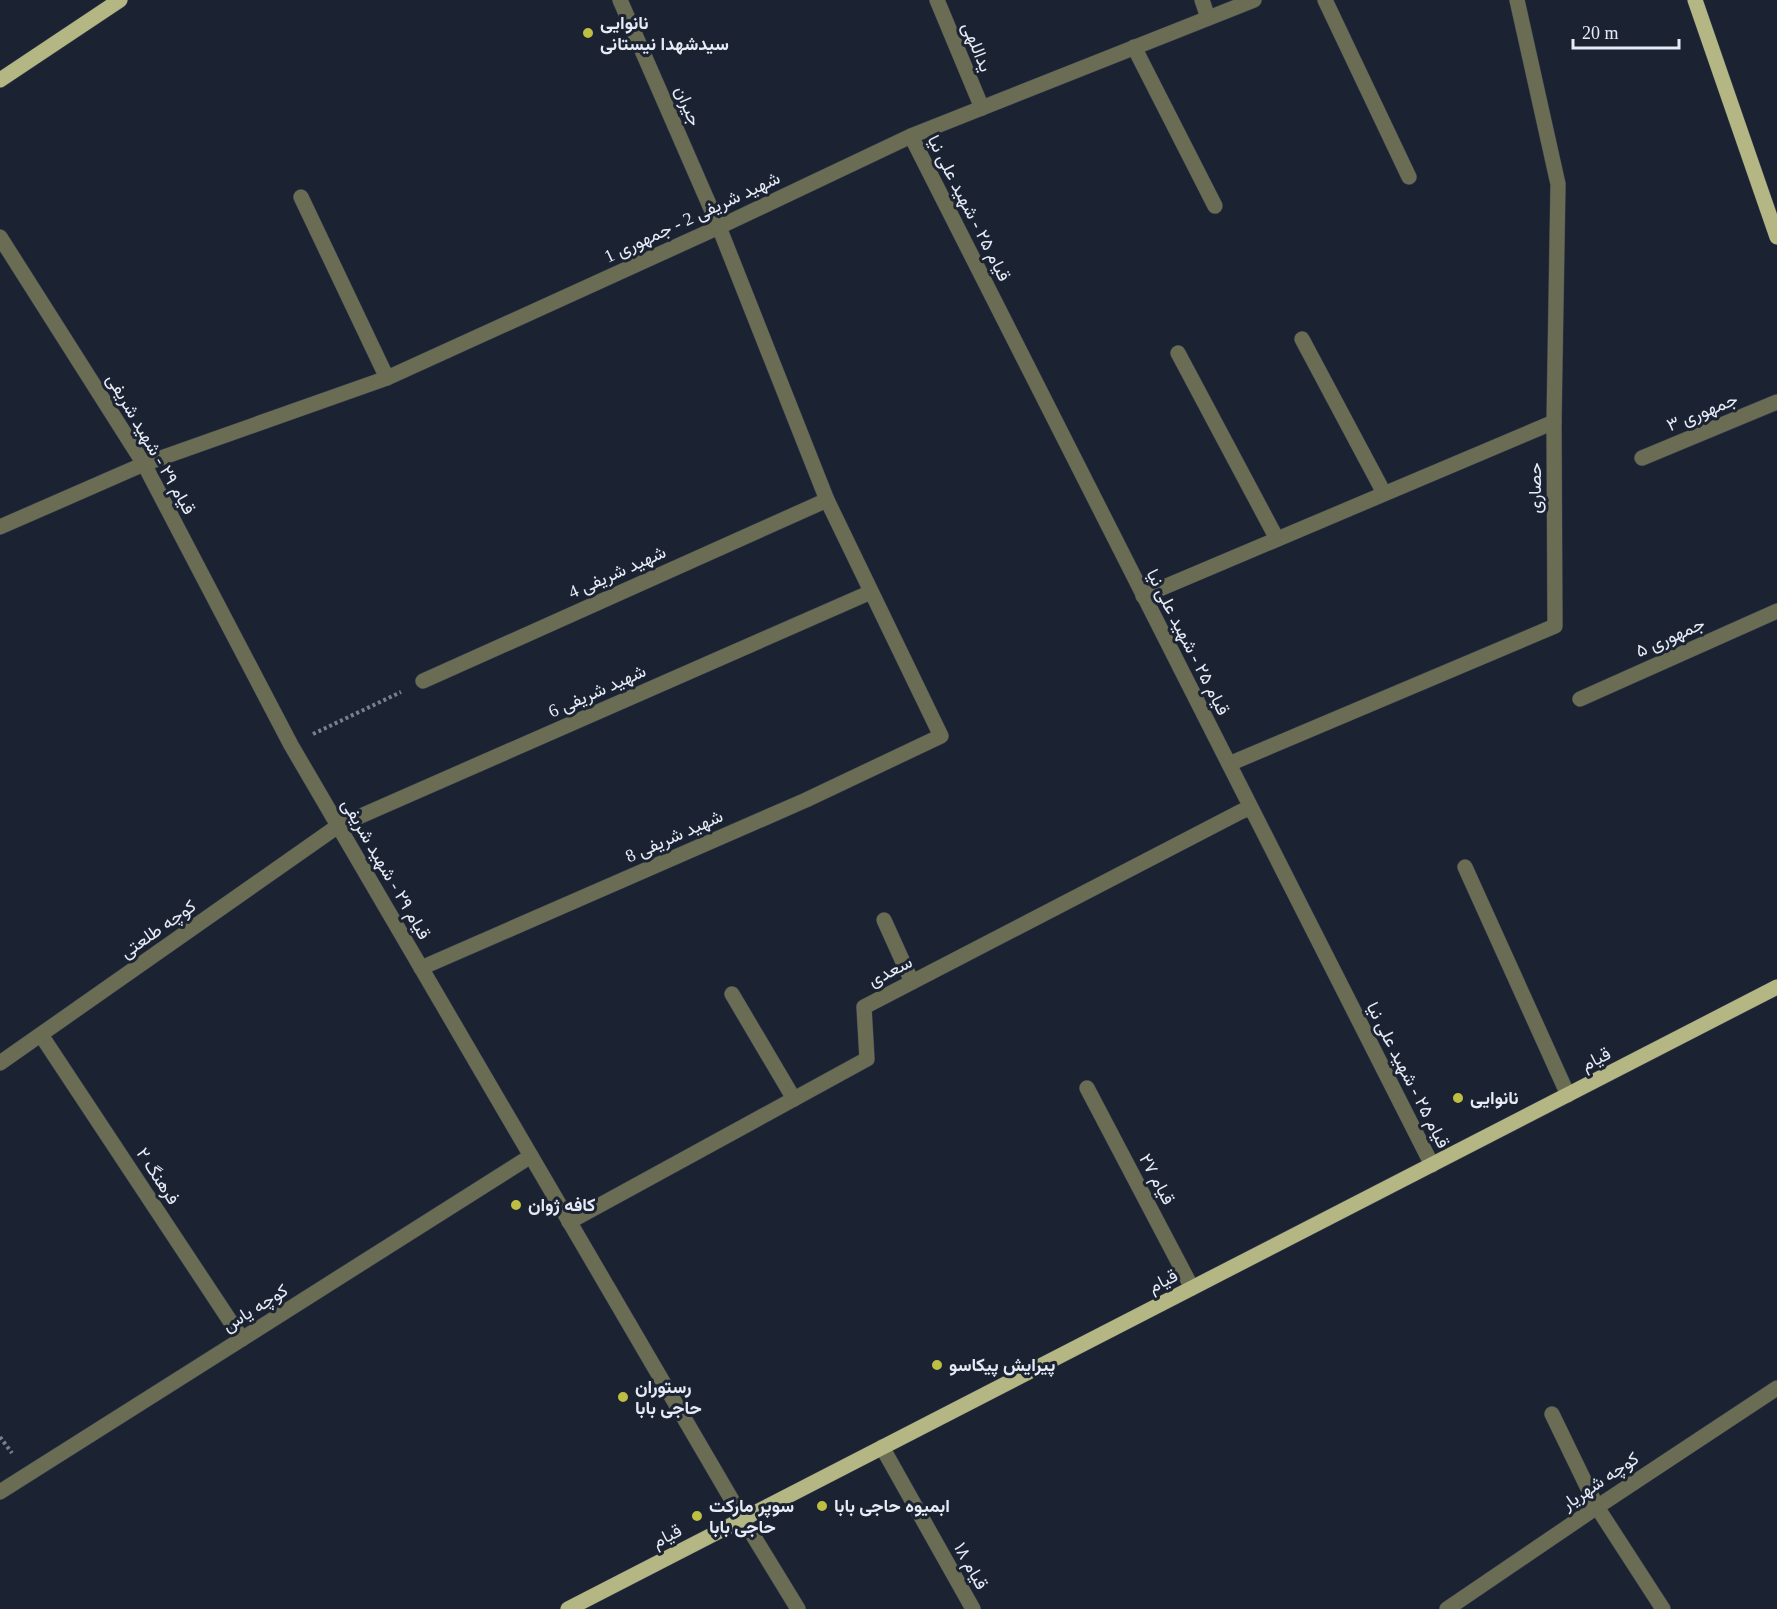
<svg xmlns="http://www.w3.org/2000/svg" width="1777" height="1609" viewBox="0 0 1777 1609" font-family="'Times New Roman',Vazirmatn,serif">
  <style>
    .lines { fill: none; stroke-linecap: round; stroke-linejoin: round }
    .minor-casing { stroke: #373f4e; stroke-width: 16 }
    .major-casing { stroke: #373f4e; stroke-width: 16 }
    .path { stroke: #797f8d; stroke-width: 4; stroke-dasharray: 3 3; stroke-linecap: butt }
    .minor { stroke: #6b6c54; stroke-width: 15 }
    .major { stroke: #b4b683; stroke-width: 15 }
    .poi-dot { fill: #bebe42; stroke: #1b2333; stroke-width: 2 }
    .labels { text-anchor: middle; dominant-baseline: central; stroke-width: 6; stroke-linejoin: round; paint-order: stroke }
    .poi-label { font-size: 18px; font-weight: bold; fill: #e6ebf6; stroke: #1b2333; text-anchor: start }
    .street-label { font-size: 18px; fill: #e6ebf6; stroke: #1b2333 }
  </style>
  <rect width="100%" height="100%" fill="#1b2333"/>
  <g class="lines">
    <defs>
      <g id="minor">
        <path d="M937,0L982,108"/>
        <path d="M1202,0L1208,18"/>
        <path d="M1325,0L1409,177"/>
        <path d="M1134,47L1215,206"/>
        <path d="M911,136L1432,1165"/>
        <path d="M301,197L387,378"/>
        <path d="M0,237L144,464L291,745L743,1519L798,1609"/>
        <path d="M1302,339L1384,493"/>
        <path d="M1178,353L1277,539"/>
        <path d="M1642,458L1777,402"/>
        <path d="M0,527L144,464L387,378L719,227L911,136L1254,0"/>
        <path d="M1143,596L1554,422"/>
        <path d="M423,681L827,500"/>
        <path d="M1580,699L1777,611"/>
        <path d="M1229,764L1555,626L1554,422L1558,184L1517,0"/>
        <path d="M1465,867L1568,1095"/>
        <path d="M884,920L912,982"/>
        <path d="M421,968L806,800L941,736L827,500L719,227L620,0"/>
        <path d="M732,994L794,1099"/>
        <path d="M41,1035L242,1339"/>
        <path d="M0,1063L338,826L871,592"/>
        <path d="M1087,1088L1192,1288"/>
        <path d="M569,1222L867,1059L864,1007L1242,811L1251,809"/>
        <path d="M1552,1414L1597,1507L1663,1609"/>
        <path d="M882,1447L973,1609"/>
        <path d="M0,1492L531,1156"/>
        <path d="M1447,1609L1597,1507L1777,1388"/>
      </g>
      <g id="major">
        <path d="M1695,0L1777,237"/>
        <path d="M0,80L120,0"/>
        <path d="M568,1609L1777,987"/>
      </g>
    </defs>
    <use href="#minor" class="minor-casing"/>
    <use href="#major" class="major-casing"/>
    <g class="path">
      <path d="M313,734L401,692"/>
      <path d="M0,1437L12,1453"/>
    </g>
    <use href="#minor" class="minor"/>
    <use href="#major" class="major"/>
  </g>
  <g class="poi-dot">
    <circle cx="588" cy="33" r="6"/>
    <circle cx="1458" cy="1098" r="6"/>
    <circle cx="516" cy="1205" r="6"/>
    <circle cx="937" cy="1365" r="6"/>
    <circle cx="623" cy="1397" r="6"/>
    <circle cx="822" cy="1506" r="6"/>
    <circle cx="697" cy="1516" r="6"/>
  </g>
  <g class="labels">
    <g class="poi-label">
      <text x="600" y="23">نانوایی<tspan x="600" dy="21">سیدشهدا نیستانی</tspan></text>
      <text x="1470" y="1098">نانوایی</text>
      <text x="528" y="1205">کافه ژوان</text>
      <text x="949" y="1365">پیرایش پیکاسو</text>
      <text x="635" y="1387">رستوران<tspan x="635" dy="21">حاجی بابا</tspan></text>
      <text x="709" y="1506">سوپر مارکت<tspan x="709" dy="21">حاجی بابا</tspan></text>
      <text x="834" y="1506">ابمیوه حاجی بابا</text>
    </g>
    <g class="street-label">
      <text transform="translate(977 47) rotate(68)">یداللهی</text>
      <text transform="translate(688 106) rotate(67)">جیران</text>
      <text transform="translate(969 208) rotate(63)">قیام ۲۵ - شهید علی نیا</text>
      <text transform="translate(692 217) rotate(-25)">شهید شریفی 2 - جمهوری 1</text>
      <text transform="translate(1702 412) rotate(-22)">جمهوری ۳</text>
      <text transform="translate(151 444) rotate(60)">قیام ۲۹ - شهید شریفی</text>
      <text transform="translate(1535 488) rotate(-90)">حصاری</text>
      <text transform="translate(617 572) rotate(-24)">شهید شریفی 4</text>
      <text transform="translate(1670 637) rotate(-24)">جمهوری ۵</text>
      <text transform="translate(1188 642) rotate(63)">قیام ۲۵ - شهید علی نیا</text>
      <text transform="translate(597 691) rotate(-24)">شهید شریفی 6</text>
      <text transform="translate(674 836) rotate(-24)">شهید شریفی 8</text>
      <text transform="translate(386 869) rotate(60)">قیام ۲۹ - شهید شریفی</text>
      <text transform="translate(158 929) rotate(-35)">کوچه طلعتی</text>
      <text transform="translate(890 971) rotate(-27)">سعدی</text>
      <text transform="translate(1596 1059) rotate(-27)">قیام</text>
      <text transform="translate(1408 1075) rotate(63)">قیام ۲۵ - شهید علی نیا</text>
      <text transform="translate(158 1176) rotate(57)">فرهنگ ۲</text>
      <text transform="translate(1157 1179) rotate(62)">قیام ۲۷</text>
      <text transform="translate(1163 1281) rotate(-27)">قیام</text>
      <text transform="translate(255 1308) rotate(-32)">کوچه یاس</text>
      <text transform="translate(1600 1481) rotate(-34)">کوچه شهریار</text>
      <text transform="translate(667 1536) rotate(-27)">قیام</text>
      <text transform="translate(971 1566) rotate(61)">قیام ۱۸</text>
    </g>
  </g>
  <path d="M1573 39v9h106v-9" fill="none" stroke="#e6ebf6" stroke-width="3"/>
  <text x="1582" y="39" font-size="18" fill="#e6ebf6" stroke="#1b2333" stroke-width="4.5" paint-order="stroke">20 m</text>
</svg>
